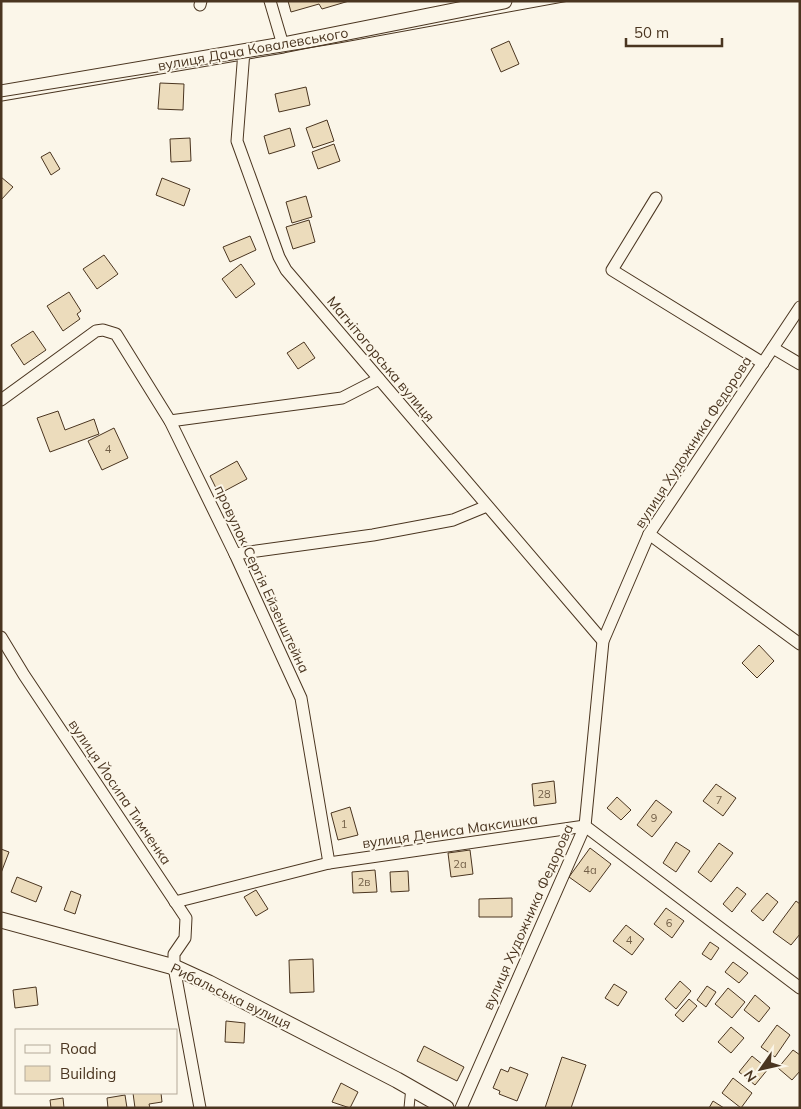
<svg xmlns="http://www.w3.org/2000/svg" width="801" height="1109" viewBox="0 0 801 1109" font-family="Mulish,sans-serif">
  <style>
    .building { fill: #ecdcbc; stroke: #4a3520 }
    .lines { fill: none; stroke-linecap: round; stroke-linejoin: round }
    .pedestrian-casing { stroke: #4a3520; stroke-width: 11 }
    .minor-casing { stroke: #4a3520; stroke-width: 13 }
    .tertiary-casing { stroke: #4a3520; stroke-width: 17 }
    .pedestrian { stroke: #fbf6e9; stroke-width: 9 }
    .minor { stroke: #fbf6e9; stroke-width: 11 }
    .tertiary { stroke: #fbf6e9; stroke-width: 15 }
    .tram { stroke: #4a3520; stroke-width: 1 }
    .labels { text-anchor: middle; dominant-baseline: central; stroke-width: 4; stroke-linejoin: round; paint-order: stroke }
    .number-label { font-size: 11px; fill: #725f47 }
    .street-label { font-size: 14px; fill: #4a3520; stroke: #fbf6e9 }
  </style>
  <rect width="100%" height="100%" fill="#fbf6e9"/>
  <g class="building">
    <path d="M288,1H349L322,9L319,4L291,12Z"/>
    <path d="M509,41L519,64L501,72L491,49Z"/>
    <path d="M160,83L184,84L183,110L158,109Z"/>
    <path d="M306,87L310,105L279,112L275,94Z"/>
    <path d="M327,120L334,141L313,148L306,128Z"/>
    <path d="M290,128L295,146L269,154L264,136Z"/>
    <path d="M190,138L191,161L171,162L170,139Z"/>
    <path d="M334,144L340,161L318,169L312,152Z"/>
    <path d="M50,152L60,169L51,175L41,157Z"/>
    <path d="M1,177L13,187L1,200Z"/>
    <path d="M162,178L190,189L184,206L156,195Z"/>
    <path d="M306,196L312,217L292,223L286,202Z"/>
    <path d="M309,220L315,242L293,249L286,227Z"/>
    <path d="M250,236L256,250L230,262L223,247Z"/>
    <path d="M104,255L118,274L97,289L83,269Z"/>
    <path d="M241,264L255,284L236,298L222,279Z"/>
    <path d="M69,292L81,311L77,314L80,319L63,331L47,306Z"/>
    <path d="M33,331L46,350L24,365L11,345Z"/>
    <path d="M304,342L315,358L298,369L287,353Z"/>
    <path d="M58,411L65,430L94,419L99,434L50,452L37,418Z"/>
    <path d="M114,428L128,458L102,470L88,441Z"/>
    <path d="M237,461L247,479L219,494L210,476Z"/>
    <path d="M759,645L774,661L757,678L742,663Z"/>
    <path d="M554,781L556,803L534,806L532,784Z"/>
    <path d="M716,784L736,798L723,816L703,801Z"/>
    <path d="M617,797L631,810L621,820L607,808Z"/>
    <path d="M656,800L672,812L652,837L637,825Z"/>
    <path d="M350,807L358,835L338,840L331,813Z"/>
    <path d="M676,842L690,851L676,872L663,863Z"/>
    <path d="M719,843L733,853L711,882L698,872Z"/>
    <path d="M590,848L611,864L590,892L569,877Z"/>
    <path d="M1,849L9,852L1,873Z"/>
    <path d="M470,850L473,874L451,877L448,853Z"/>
    <path d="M375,870L377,892L353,893L352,872Z"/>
    <path d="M408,871L409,891L391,892L390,872Z"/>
    <path d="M17,877L42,887L36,902L11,892Z"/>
    <path d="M737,887L746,894L732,912L723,904Z"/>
    <path d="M256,890L268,909L256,916L244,897Z"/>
    <path d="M71,891L81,895L75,914L64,910Z"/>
    <path d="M767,893L778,902L763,921L751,911Z"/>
    <path d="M512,898V917H479V899Z"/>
    <path d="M796,901L800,904V934L791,945L773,932Z"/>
    <path d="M666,908L684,921L672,938L654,924Z"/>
    <path d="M626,925L644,939L632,955L613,941Z"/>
    <path d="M710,942L719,948L711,960L702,954Z"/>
    <path d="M313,959L314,992L290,993L289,960Z"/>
    <path d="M733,962L748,973L739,983L725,972Z"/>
    <path d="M680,981L691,991L676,1009L665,999Z"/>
    <path d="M614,984L627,992L618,1006L605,998Z"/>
    <path d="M707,986L716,992L706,1007L697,1000Z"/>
    <path d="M36,987L38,1005L15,1008L13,990Z"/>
    <path d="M728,988L745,1002L732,1018L715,1004Z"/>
    <path d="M755,995L770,1008L759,1022L744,1010Z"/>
    <path d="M689,999L697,1006L683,1022L675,1015Z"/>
    <path d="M226,1021L245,1023L244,1043L225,1042Z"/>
    <path d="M777,1025L790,1035L775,1057L761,1047Z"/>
    <path d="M731,1027L744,1038L731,1053L718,1042Z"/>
    <path d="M424,1046L464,1067L457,1081L417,1061Z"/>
    <path d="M793,1050L800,1055V1071L792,1080L778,1068Z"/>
    <path d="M752,1056L768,1069L755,1085L739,1072Z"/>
    <path d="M562,1057L586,1065L571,1108H545Z"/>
    <path d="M510,1067L528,1074L517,1101L499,1094L500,1091L493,1088L501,1069L508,1072Z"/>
    <path d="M733,1078L752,1093L741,1108L722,1093Z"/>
    <path d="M341,1083L358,1092L350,1108L332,1102Z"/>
    <path d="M133,1093H161L162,1102L149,1104L150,1108H135Z"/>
    <path d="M125,1095L127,1108H108L107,1098Z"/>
    <path d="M63,1098L64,1108H51L50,1100Z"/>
    <path d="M713,1101L724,1108H709Z"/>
  </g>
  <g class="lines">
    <defs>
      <path id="pedestrian" d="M409,1108L411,1087"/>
      <g id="minor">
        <path d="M270,1L283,45"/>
        <path d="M200,5L201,1"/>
        <path d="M244,51L237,141L279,257L286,270L603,641"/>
        <path d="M656,198L612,270L763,363"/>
        <path d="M773,348L800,364"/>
        <path d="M1,400L96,331L103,330L116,334L170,421L235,554L301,698L329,863"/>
        <path d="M170,421L342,398L379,379"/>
        <path d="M649,534L800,644"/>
        <path d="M235,554L373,535L453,520L487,506"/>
        <path d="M1,637L24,675L186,918L185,938L174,954V967L200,1108"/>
        <path d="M175,902L329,863L585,826L800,988"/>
        <path d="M461,1108L585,826L603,641L649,534L800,307"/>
      </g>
      <g id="tertiary">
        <path d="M1,93L283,45L504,1"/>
        <path d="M1,920L174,967L209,983L397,1080L446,1108"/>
      </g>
    </defs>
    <use href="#pedestrian" class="pedestrian-casing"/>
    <use href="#minor" class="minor-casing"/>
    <use href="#tertiary" class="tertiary-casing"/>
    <use href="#pedestrian" class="pedestrian"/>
    <use href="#minor" class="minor"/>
    <use href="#tertiary" class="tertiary"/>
    <path class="tram" d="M1,97L339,43L569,1"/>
  </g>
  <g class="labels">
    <g class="number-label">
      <text x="108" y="449">4</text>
      <text x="544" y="794">28</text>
      <text x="719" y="800">7</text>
      <text x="654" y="818">9</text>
      <text x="344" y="824">1</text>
      <text x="460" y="864">2а</text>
      <text x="590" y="870">4а</text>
      <text x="364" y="882">2в</text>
      <text x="669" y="923">6</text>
      <text x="629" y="940">4</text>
    </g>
    <g class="street-label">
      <text transform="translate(253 49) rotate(-10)">вулиця Дача Ковалевського</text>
      <text transform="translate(381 359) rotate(50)">Магнітогорська вулиця</text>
      <text transform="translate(693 442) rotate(-57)">вулиця Художника Федорова</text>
      <text transform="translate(262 579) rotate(65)">провулок Сергія Ейзенштейна</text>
      <text transform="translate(120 792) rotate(56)">вулиця Йосипа Тимченка</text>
      <text transform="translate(450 831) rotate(-8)">вулиця Дениса Максишка</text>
      <text transform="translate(528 917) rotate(-66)">вулиця Художника Федорова</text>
      <text transform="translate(231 996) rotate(26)">Рибальська вулиця</text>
    </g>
  </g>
  <rect width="801" height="1109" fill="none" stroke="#4a3520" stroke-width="5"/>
  <rect x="15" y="1029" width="162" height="65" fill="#fbf6e9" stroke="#b4a999"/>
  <rect x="25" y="1045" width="25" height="8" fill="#fbf6e9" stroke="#b4a999"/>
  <text x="60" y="1054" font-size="15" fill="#4a3520">Road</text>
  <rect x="25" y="1066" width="25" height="15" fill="#ecdcbc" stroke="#b4a999"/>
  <text x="60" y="1079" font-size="15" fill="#4a3520">Building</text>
  <g transform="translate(761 1069) rotate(236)" stroke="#fbf6e9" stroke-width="4" paint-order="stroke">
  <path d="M0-4L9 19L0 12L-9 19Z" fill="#4a3520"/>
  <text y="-8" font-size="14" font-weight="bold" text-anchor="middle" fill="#4a3520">N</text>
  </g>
  <path d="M626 38v8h96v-8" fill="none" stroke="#4a3520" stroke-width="2.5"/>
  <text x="634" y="38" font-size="15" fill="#4a3520" stroke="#fbf6e9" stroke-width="4" paint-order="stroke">50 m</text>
</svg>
